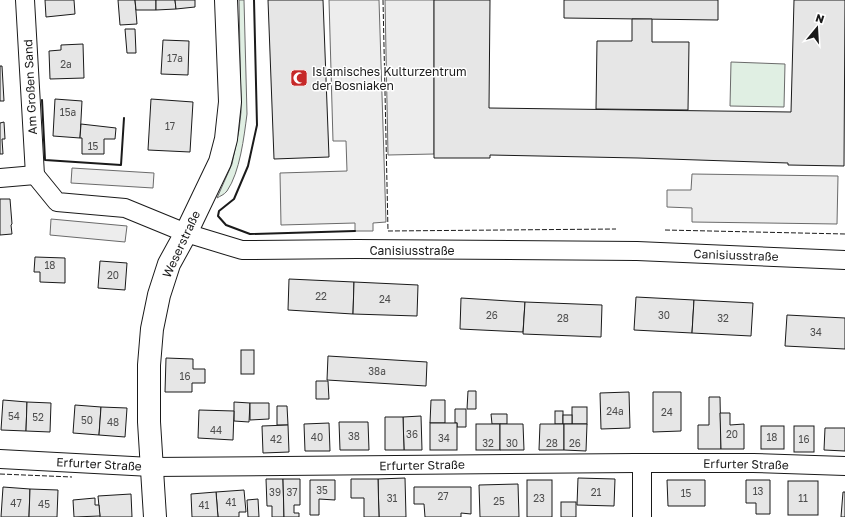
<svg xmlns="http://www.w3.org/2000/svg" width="845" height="517" viewBox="0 0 845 517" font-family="'Golos Text',sans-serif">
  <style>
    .green { fill: #e0efe3; stroke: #6a6a6a }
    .parking { fill: #ededed; stroke: #6a6a6a }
    .building { fill: #e6e6e6; stroke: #1a1a1a }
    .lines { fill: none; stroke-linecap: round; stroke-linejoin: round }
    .minor-casing { stroke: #1a1a1a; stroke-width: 20 }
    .tertiary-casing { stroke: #1a1a1a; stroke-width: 24 }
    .minor { stroke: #fff; stroke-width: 18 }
    .tertiary { stroke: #fff; stroke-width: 22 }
    .fence { stroke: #1a1a1a; stroke-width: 1; stroke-dasharray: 5 2; stroke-linecap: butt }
    .wall { stroke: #1a1a1a; stroke-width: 2 }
    .labels { text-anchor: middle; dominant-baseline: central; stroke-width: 3; stroke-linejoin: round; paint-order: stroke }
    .number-label { font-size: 10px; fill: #4d4d4d }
    .poi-label { font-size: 12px; fill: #1a1a1a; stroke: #fff; text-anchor: start }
    .street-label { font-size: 12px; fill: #1a1a1a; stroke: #fff }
  </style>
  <rect width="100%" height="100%" fill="#fff"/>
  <g class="green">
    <path d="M239,0H244L247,114C244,137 240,172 227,191C224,195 220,196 217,198L232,164L239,130L241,112Z"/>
    <path d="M731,62L785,64L784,107L730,106Z"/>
  </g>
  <g class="parking">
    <path d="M329,0H379L386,222L373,223V231H355V223L281,225L280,173L347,171L346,141H333Z"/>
    <path d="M385,0H434V154L388,155Z"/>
    <path d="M72,168L154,173L153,188L71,183Z"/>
    <path d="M692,174L838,176L837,224L692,222V208L667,207V190H691Z"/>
    <path d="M51,219L127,226L125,242L50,235Z"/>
  </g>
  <g class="building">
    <path d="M45,0H74L75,14L46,17Z"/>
    <path d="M118,0H135L137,24L120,25Z"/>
    <path d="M135,0H156V10H136Z"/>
    <path d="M156,0H175L176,9L156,10Z"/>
    <path d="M175,0H195V7L176,9Z"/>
    <path d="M268,0H323L329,157L274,159Z"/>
    <path d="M434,0H490L489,108L791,112L794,0H845L844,166L788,165V163L638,158L490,155V158H434Z"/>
    <path d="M564,0H718V20L564,18Z"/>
    <path d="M632,19H652V42H689L688,110L596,109L597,41H632Z"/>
    <path d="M125,29H135L136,53H127Z"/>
    <path d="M163,40L189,41L188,75L161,74Z"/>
    <path d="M83,44L84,78L50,79L49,51L61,50V45Z"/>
    <path d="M0,66H2L4,101H0Z"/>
    <path d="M55,99L82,101L80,138L53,136Z"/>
    <path d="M151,99L193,102L190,152L148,150Z"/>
    <path d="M4,122L5,139H2L3,154H0V123Z"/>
    <path d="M81,124L116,128L115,139H104V154H82V138H80Z"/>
    <path d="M0,199H10L12,224L11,225L12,234L0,235Z"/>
    <path d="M35,257L65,258V283L40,282V272H34Z"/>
    <path d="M100,261L127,263L125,290L98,288Z"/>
    <path d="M289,279L354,282L353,314L288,310Z"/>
    <path d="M354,282L418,285L417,316L353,314Z"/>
    <path d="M636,297L694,300L692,333L634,330Z"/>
    <path d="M461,298L525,302L523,332L460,329Z"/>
    <path d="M694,300L753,303L751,336L692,333Z"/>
    <path d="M525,302L602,305L601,337L523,334Z"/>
    <path d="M787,315L845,318V349L785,346Z"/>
    <rect x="241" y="350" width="13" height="24"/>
    <path d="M328,356L427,362L426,386L327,380Z"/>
    <path d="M166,358L193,359V369H205V383H192V392H165Z"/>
    <path d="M316,381H328L329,399H316Z"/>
    <path d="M468,391H476V409H467Z"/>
    <path d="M629,392L630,428L601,429L600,393Z"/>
    <path d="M653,392H681V431L653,432Z"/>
    <path d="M709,397H720L721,449H698V425H709Z"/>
    <path d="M3,400L27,402L26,431L1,430Z"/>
    <path d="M431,400H445V423H430Z"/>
    <path d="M27,402L51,403L50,432L26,431Z"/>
    <path d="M234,402L250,403L249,422L234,421Z"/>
    <path d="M250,403H269V419L250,420Z"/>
    <path d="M75,405L101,407L99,435L73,433Z"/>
    <path d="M277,406H287L288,425H277Z"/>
    <path d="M101,407L127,408L125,437L99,435Z"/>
    <rect x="572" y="407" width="15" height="17"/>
    <path d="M455,409H466V427H457V423H455Z"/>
    <path d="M199,410L234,411L233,440L198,438Z"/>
    <rect x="555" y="411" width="8" height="13"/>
    <path d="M720,413H730V425L744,424V449H721Z"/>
    <path d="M491,414H507V424H492Z"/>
    <rect x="563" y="415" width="9" height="9"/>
    <path d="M421,416L422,450H404L403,417Z"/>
    <path d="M385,417H403L404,450H385Z"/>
    <path d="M339,422H368L369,450H340Z"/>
    <path d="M329,423L330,451H305L304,424Z"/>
    <rect x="430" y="423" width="27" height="27"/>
    <rect x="476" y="424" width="24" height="26"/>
    <path d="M500,424H523L524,450H500Z"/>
    <path d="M540,424H564V450H539Z"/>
    <path d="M564,424H587L586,451L564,450Z"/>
    <path d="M288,425L289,452L263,453L262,426Z"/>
    <rect x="761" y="426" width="23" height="23"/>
    <rect x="794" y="426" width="20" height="26"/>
    <path d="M825,428H845V451L824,450Z"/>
    <path d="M405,478L406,517H379L378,479Z"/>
    <path d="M578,478L615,479L614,506L577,505Z"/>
    <path d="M266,479H283L284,517H272V506H267Z"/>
    <path d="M283,479H300V505H294V513H299V517H284Z"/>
    <path d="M351,479H378L379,517H364V498H351Z"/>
    <path d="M310,480H335V500L319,499V515H310Z"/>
    <rect x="527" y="480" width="25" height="37"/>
    <path d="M667,480H705V506H668Z"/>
    <path d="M746,480H770V514H756V503H746Z"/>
    <rect x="788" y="481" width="30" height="34"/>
    <path d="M518,484L519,517H480L479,485Z"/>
    <path d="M3,487L30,489L29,517H1Z"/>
    <path d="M414,487H471V514L461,513V517H425L424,504H414Z"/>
    <path d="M30,489L58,490L57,517H29Z"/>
    <path d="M244,490L246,512H239V517H218L216,492Z"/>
    <path d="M216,492L218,517H192L191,494Z"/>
    <path d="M843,492H845V517H841Z"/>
    <path d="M131,494L132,517H100L98,496Z"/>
    <path d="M95,498V505H99L100,516L74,517L73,500Z"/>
    <path d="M258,499L259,517H248L247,500Z"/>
    <rect x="561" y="502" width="15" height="15"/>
  </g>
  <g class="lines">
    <defs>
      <g id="minor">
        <path d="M25,0L35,175"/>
        <path d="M35,175L57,202L125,208L186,233L242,250L357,249L637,251L845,260"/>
        <path d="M0,178L35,175"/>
        <path d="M0,459L151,467L636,463H753L845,466"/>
        <path d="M642,463V517"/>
      </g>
      <path id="tertiary" d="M155,517L149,422V365L152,329L159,295L169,264L186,233L220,162L226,139L230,102L226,0"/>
    </defs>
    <use href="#minor" class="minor-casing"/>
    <use href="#tertiary" class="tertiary-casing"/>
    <use href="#minor" class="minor"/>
    <use href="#tertiary" class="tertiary"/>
    <g class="fence">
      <path d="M383,0L388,231L616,229"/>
      <path d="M665,230L845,234"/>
      <path d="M0,474L72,477"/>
    </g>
    <g class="wall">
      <path d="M254,0L257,125L248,166L234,199L219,211L218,216L226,225L250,234L355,231"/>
      <path d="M42,100L45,160L121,165L124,118"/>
    </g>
  </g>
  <defs>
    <symbol id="mosque-square" viewBox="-11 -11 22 22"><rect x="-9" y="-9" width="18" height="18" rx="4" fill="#c62828" stroke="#fff"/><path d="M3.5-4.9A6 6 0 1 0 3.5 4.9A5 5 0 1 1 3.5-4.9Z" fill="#fff"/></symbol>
  </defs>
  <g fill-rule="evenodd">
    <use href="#mosque-square" x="289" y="68" width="20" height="20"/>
  </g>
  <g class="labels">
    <g class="number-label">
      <text x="175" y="58">17a</text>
      <text x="66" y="64">2a</text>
      <text x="68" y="112">15a</text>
      <text x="170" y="126">17</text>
      <text x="93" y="146">15</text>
      <text x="50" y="265">18</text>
      <text x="113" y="275">20</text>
      <text x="321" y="296">22</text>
      <text x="385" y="299">24</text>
      <text x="492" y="315">26</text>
      <text x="664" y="315">30</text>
      <text x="563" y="318">28</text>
      <text x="723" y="318">32</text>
      <text x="816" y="332">34</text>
      <text x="377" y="371">38a</text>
      <text x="185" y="376">16</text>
      <text x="615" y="411">24a</text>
      <text x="667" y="412">24</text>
      <text x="14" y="416">54</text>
      <text x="38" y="417">52</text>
      <text x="87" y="420">50</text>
      <text x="113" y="422">48</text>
      <text x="216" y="430">44</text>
      <text x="412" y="434">36</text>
      <text x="732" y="434">20</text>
      <text x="354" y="436">38</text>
      <text x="317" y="437">40</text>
      <text x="772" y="437">18</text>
      <text x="444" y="438">34</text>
      <text x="276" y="439">42</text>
      <text x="804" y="439">16</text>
      <text x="488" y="443">32</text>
      <text x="512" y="443">30</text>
      <text x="552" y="443">28</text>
      <text x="575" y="443">26</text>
      <text x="322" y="490">35</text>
      <text x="758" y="491">13</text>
      <text x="275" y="492">39</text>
      <text x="292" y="492">37</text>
      <text x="596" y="492">21</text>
      <text x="686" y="493">15</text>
      <text x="443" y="496">27</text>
      <text x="392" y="498">31</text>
      <text x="539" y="498">23</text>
      <text x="803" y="498">11</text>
      <text x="499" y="501">25</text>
      <text x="231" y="502">41</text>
      <text x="16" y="503">47</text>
      <text x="44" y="504">45</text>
      <text x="204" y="505">41</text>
    </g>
    <g class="poi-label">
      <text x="312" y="71">Islamisches Kulturzentrum<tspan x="312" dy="14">der Bosniaken</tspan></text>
    </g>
    <g class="street-label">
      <text transform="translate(30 87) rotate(-93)">Am Großen Sand</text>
      <text transform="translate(181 244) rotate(-65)">Weserstraße</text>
      <text x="412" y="250">Canisiusstraße</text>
      <text transform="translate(736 255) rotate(2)">Canisiusstraße</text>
      <text transform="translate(99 464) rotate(3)">Erfurter Straße</text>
      <text transform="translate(746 464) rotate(1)">Erfurter Straße</text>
      <text transform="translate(422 465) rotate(-1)">Erfurter Straße</text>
    </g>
  </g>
  <g transform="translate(817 28) rotate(18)" stroke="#ffffff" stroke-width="3" paint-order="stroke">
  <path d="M0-3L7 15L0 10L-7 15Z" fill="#1a1a1a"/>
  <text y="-6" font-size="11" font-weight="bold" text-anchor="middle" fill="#1a1a1a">N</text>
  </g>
</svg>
